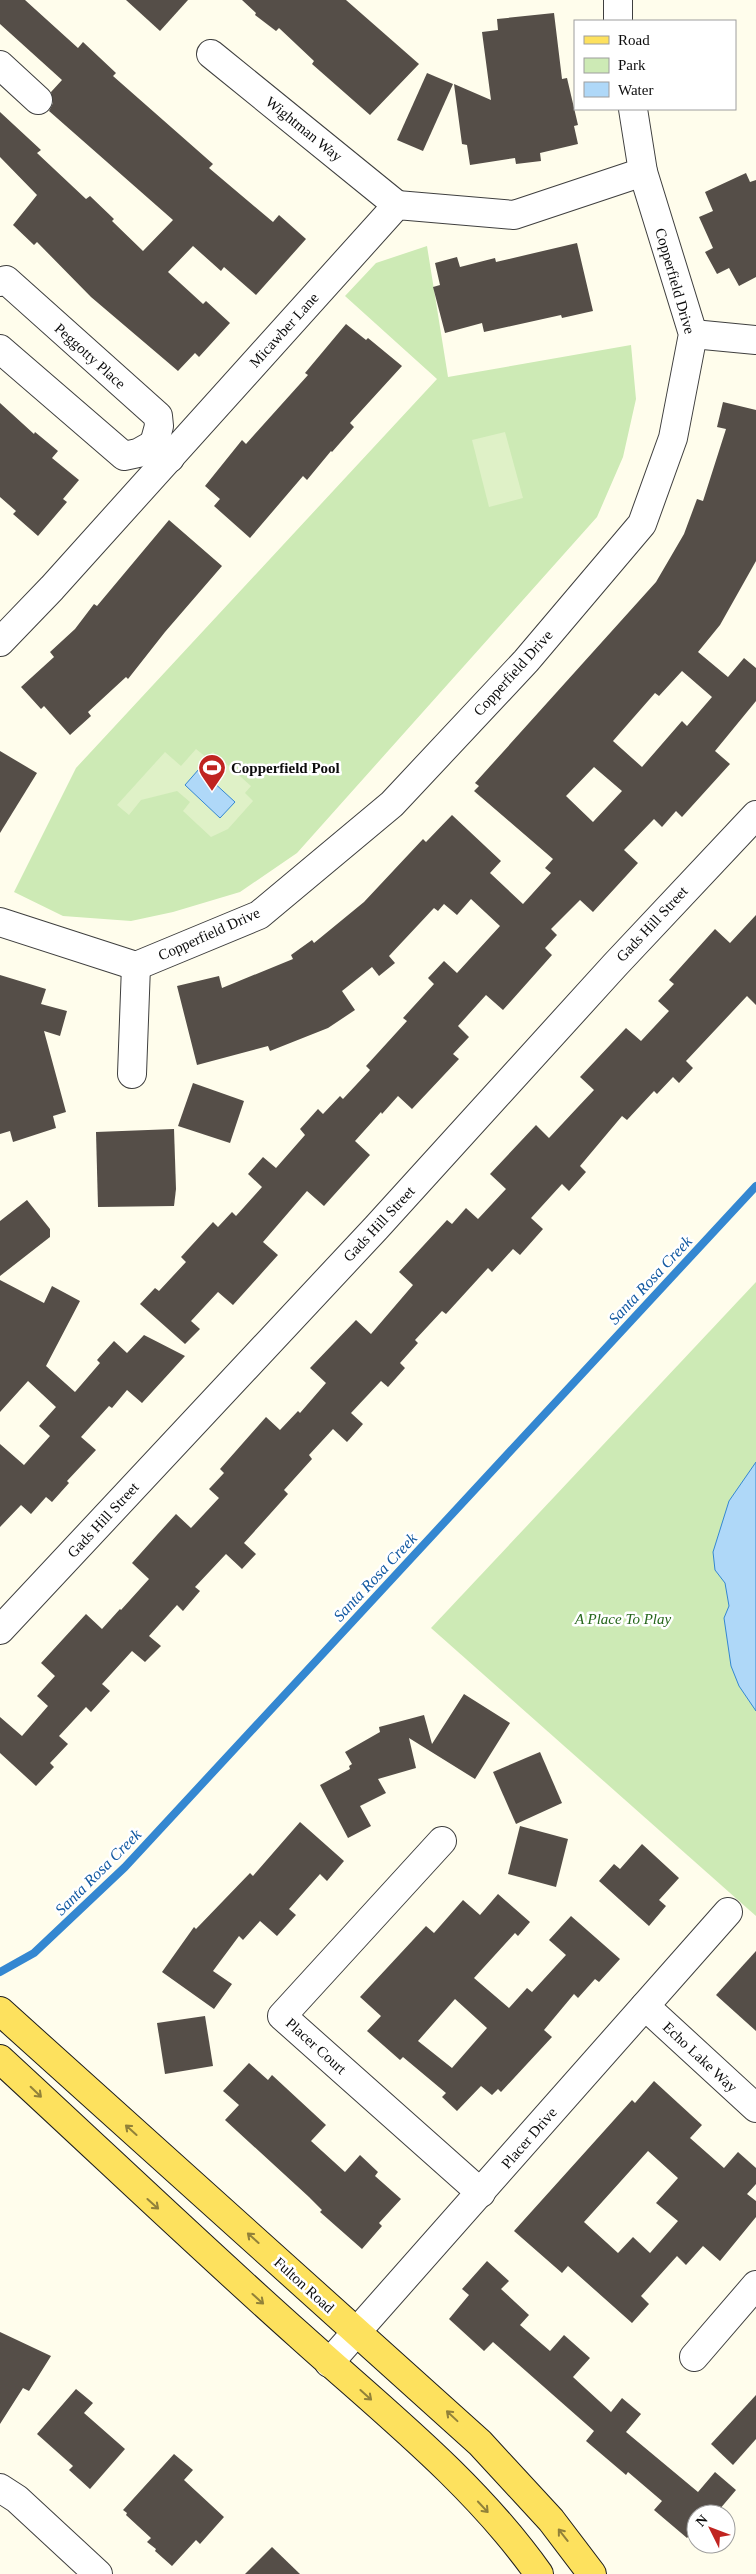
<svg xmlns="http://www.w3.org/2000/svg" width="756" height="2574" viewBox="0 0 756 2574" font-family="Georgia,serif">
  <style>
    .green { fill: #cdeab5 }
    .pitch { fill: #dff1c7 }
    .water { fill: #afd8f8; stroke: #3487d1 }
    .lines { fill: none; stroke-linecap: round; stroke-linejoin: round }
    .stream { stroke: #3487d1; stroke-width: 8 }
    .building { fill: #554e48; fill-rule: evenodd }
    .minor-casing { stroke: #3f3f3f; stroke-width: 30 }
    .major-casing { stroke: #1d1d1d; stroke-width: 30 }
    .minor { stroke: #fff; stroke-width: 28 }
    .major { stroke: #fde15e; stroke-width: 28 }
    .oneway { stroke: #918139 }
    .labels { text-anchor: middle; dominant-baseline: central; stroke-width: 5; stroke-linejoin: round; paint-order: stroke }
    .street-label { font-size: 15px; fill: #0c0c0c; stroke: #fff }
    .poi-label { font-size: 15px; font-weight: bold; fill: #0c0c0c; stroke: #fff; text-anchor: start }
    .park-label { font-size: 15px; font-style: italic; fill: #25661b; stroke: #fff }
    .water-label { font-size: 16px; font-style: italic; fill: #1259a1; stroke: #fff }
  </style>
  <rect width="100%" height="100%" fill="#fffdec"/>
  <g class="green">
    <path d="M427,246L448,377L631,345L636,399L623,457L597,517L297,853L240,892L173,912L131,921L63,916L14,892L76,768L437,379L345,296L376,263Z"/>
    <path d="M756,1282V1916L431,1628Z"/>
  </g>
  <g class="pitch">
    <path d="M505,432L523,498L489,507L472,440Z"/>
    <path d="M196,749L206,757L213,752L251,786L245,793L253,801L228,829L211,837L183,811L190,802L177,791L141,800L129,815L117,805L165,752L181,766Z"/>
  </g>
  <g class="water">
    <path d="M199,769L235,802L220,818L185,785Z"/>
    <path d="M756,1462V1711L739,1686L731,1666L724,1618L729,1606L725,1583L715,1570L713,1552L729,1501Z"/>
  </g>
  <g class="lines">
    <path class="stream" d="M0,1972L34,1953L125,1867L756,1186"/>
  </g>
  <g class="building">
    <path d="M0,0H25L78,48L83,42L116,73L113,76L213,164L209,168L273,222L279,215L306,239L256,295L224,267L221,271L193,246L168,272L203,304L206,301L230,323L199,357L195,353L178,371L91,297L37,242L34,245L13,225L37,195L0,157V112L41,150L37,153L86,199L90,196L114,219L112,221L143,251L173,220L49,111L53,103L51,92L62,80L0,24Z"/>
    <path d="M126,0H188L160,31Z"/>
    <path d="M242,0H346L419,64L370,115L312,64L314,61L279,28L276,31L255,15L256,13Z"/>
    <path d="M554,13L562,79L567,78L578,125L574,126L578,144L540,153L541,161L516,164L515,158L470,165L467,145L462,144L454,84L491,100L482,32L498,30L497,19Z"/>
    <path d="M427,73L453,84L423,151L397,140Z"/>
    <path d="M746,173L750,182L756,180V277L739,286L729,268L717,274L705,252L713,248L699,217L713,211L705,192Z"/>
    <path d="M577,243L593,311L562,318L561,315L484,332L482,323L445,333L433,287L440,285L435,263L457,257L460,267L495,258L496,262Z"/>
    <path d="M346,324L366,340L368,338L402,366L350,423L354,427L332,452L331,451L307,480L303,476L250,538L214,506L220,499L205,486L242,440L246,444L308,375L305,373Z"/>
    <path d="M723,402L756,410V561L720,625L698,652L728,677L744,658L756,668V701L715,751L730,764L682,817L676,811L662,827L654,819L624,850L638,863L593,912L580,900L551,929L557,935L545,948L552,955L503,1010L486,995L458,1026L469,1037L453,1054L459,1059L412,1109L398,1096L382,1114L381,1112L355,1141L370,1155L324,1206L307,1191L263,1242L278,1255L233,1305L218,1292L191,1321L200,1329L185,1344L140,1304L155,1288L159,1291L186,1262L181,1257L213,1222L218,1227L232,1212L236,1216L262,1187L248,1174L263,1157L276,1168L305,1135L300,1129L318,1109L323,1114L340,1096L343,1099L370,1070L366,1066L407,1021L403,1018L434,984L428,978L444,961L457,973L500,926L471,899L457,915L444,904L438,911L434,908L389,956L395,963L379,976L372,967L342,991L355,1010L328,1028L270,1051L268,1046L197,1065L177,986L219,976L222,988L293,959L291,955L312,940L314,943L364,902L423,839L426,842L452,815L501,861L490,873L523,904L551,873L545,868L553,859L474,791L479,786L475,783L656,582L684,534L697,499L703,501L726,429L717,427ZM682,671L712,697L687,726L682,721L642,767L613,741L655,693L659,696ZM594,767L622,791L593,822L566,796Z"/>
    <path d="M0,403L34,434L35,432L58,451L52,458L79,480L63,499L67,502L38,536L13,514L16,511L0,497Z"/>
    <path d="M169,520L222,566L165,632L128,679L126,677L88,712L91,716L70,735L44,706L41,709L21,687L54,657L50,652L75,629L94,604L97,606Z"/>
    <path d="M0,751L37,773L0,833Z"/>
    <path d="M756,915V1005L747,996L686,1061L693,1068L679,1083L673,1077L657,1094L654,1091L627,1120L622,1116L580,1166L586,1172L569,1191L562,1184L531,1218L543,1229L520,1255L513,1249L492,1272L488,1268L446,1314L442,1311L415,1340L418,1343L400,1363L405,1368L388,1387L381,1381L351,1413L363,1424L347,1442L333,1429L309,1455L312,1459L284,1490L288,1494L244,1543L256,1554L242,1569L226,1554L195,1587L200,1591L183,1611L177,1605L149,1636L161,1646L145,1662L132,1651L102,1684L110,1691L91,1712L86,1707L59,1736L68,1744L50,1763L54,1767L36,1786L0,1753V1717L22,1736L48,1706L37,1696L55,1676L41,1663L86,1614L102,1629L120,1609L121,1610L149,1579L132,1563L157,1535L176,1514L191,1528L219,1498L209,1489L224,1473L220,1469L266,1417L280,1430L298,1411L300,1413L326,1383L310,1368L356,1320L371,1334L413,1285L399,1272L447,1220L452,1224L466,1208L478,1219L506,1189L490,1174L536,1125L549,1138L577,1108L594,1090L580,1077L626,1028L641,1041L669,1011L658,1001L674,984L669,980L715,929L730,943Z"/>
    <path d="M0,975L46,989L41,1004L67,1011L60,1036L44,1031L66,1112L53,1116L56,1128L13,1142L10,1131L0,1134Z"/>
    <path d="M193,1083L244,1101L230,1143L178,1126Z"/>
    <path d="M174,1129L176,1189L174,1206L98,1207L96,1132Z"/>
    <path d="M27,1200L50,1229V1237L0,1276V1221Z"/>
    <path d="M0,1280L44,1303L52,1286L80,1301L46,1366L75,1392L100,1363L97,1360L114,1341L127,1353L144,1335L185,1356L142,1403L127,1390L112,1408L109,1406L81,1437L96,1450L67,1481L69,1483L52,1502L46,1497L31,1514L21,1505L0,1527V1444L24,1465L50,1436L39,1426L56,1407L28,1381L0,1412Z"/>
    <path d="M464,1694L510,1723L475,1779L409,1738L416,1768L378,1779L386,1793L360,1806L371,1826L348,1838L320,1785L350,1769L349,1766L352,1764L345,1752L380,1732L379,1727L424,1715L432,1744Z"/>
    <path d="M540,1752L562,1803L516,1824L493,1772Z"/>
    <path d="M300,1822L344,1861L327,1881L320,1874L289,1909L296,1915L277,1936L260,1921L243,1940L239,1936L213,1971L232,1984L214,2009L162,1972L194,1927L196,1929L250,1873L253,1876Z"/>
    <path d="M520,1826L568,1839L556,1887L508,1874Z"/>
    <path d="M642,1844L679,1878L659,1900L666,1906L649,1926L599,1881L614,1864L620,1869Z"/>
    <path d="M498,1894L530,1922L518,1936L515,1933L474,1978L509,2008L527,1988L532,1992L566,1955L549,1940L571,1916L620,1959L599,1982L595,1979L578,1998L574,1994L544,2030L552,2037L501,2092L498,2089L492,2095L481,2086L457,2111L442,2097L446,2093L403,2057L400,2060L367,2031L381,2016L360,1997L426,1926L434,1933L463,1900L480,1915ZM455,1999L487,2028L452,2068L418,2041Z"/>
    <path d="M756,1951V2031L716,1995Z"/>
    <path d="M205,2016L213,2066L165,2074L157,2023Z"/>
    <path d="M249,2063L268,2080L272,2075L326,2125L311,2141L345,2172L360,2155L378,2172L375,2176L401,2199L379,2223L382,2226L362,2249L320,2212L322,2210L309,2197L225,2120L239,2105L223,2091Z"/>
    <path d="M654,2081L702,2125L690,2138L724,2168L738,2152L756,2168V2184L747,2194L756,2201V2217L720,2261L703,2246L686,2265L677,2256L641,2296L649,2304L632,2323L568,2266L562,2273L514,2231L632,2100L635,2103ZM648,2151L678,2178L656,2203L678,2221L650,2253L633,2237L618,2253L584,2222Z"/>
    <path d="M487,2261L509,2281L501,2289L529,2315L520,2325L550,2351L564,2335L590,2358L573,2377L611,2412L622,2398L641,2414L626,2432L698,2492L715,2472L736,2490L719,2510L723,2514H696V2528L687,2538L654,2510L662,2501L628,2472L626,2475L586,2441L594,2431L493,2342L484,2351L449,2319L469,2295L462,2289Z"/>
    <path d="M0,2332L51,2356L29,2391L23,2388L0,2424Z"/>
    <path d="M76,2389L93,2403L84,2413L125,2449L90,2489L69,2470L73,2466L37,2434Z"/>
    <path d="M756,2395V2439L733,2465L711,2444Z"/>
    <path d="M174,2454L193,2470L184,2480L224,2517L200,2544L196,2540L172,2566L155,2551L156,2549L147,2542L151,2538L126,2515L127,2513L123,2510Z"/>
    <path d="M272,2547L300,2574H245Z"/>
  </g>
  <g class="lines">
    <defs>
      <g id="minor">
        <path d="M618,0V21"/>
        <path d="M211,54L397,205"/>
        <path d="M0,65L38,100"/>
        <path d="M0,282L6,280L158,416L159,426L154,444L170,458"/>
        <path d="M693,334L756,340"/>
        <path d="M0,349L124,456L138,453L154,444"/>
        <path d="M0,642L52,588L397,205L514,215L643,172"/>
        <path d="M0,922L136,966L259,915L392,804L526,661L642,524L673,438L693,334L643,172L633,109"/>
        <path d="M132,1074L136,966"/>
        <path d="M0,1630L376,1228L615,965L756,815"/>
        <path d="M442,1841L282,2016L481,2193"/>
        <path d="M645,2006L756,2108"/>
        <path d="M694,2357L756,2285"/>
        <path d="M329,2363L728,1912"/>
        <path d="M0,2488L17,2499L98,2574"/>
      </g>
      <g id="major">
        <path d="M0,2011L480,2443L551,2520L592,2574"/>
        <path d="M0,2059C100,2151 198,2245 299,2335C382,2410 474,2482 539,2574"/>
      </g>
    </defs>
    <use href="#minor" class="minor-casing"/>
    <use href="#major" class="major-casing"/>
    <use href="#minor" class="minor"/>
    <use href="#major" class="major"/>
  </g>
  <defs><path id="oneway-shaft" d="M-6 0H5M1.5-3L5.5 0L1.5 3" fill="none" stroke-width="1.6" stroke-linecap="round" stroke-linejoin="round" transform="scale(1.25)"/></defs>
  <g class="oneway">
    <use href="#oneway-shaft" transform="translate(36 2092) rotate(44)"/>
    <use href="#oneway-shaft" transform="translate(131 2130) rotate(-138)"/>
    <use href="#oneway-shaft" transform="translate(153 2204) rotate(42)"/>
    <use href="#oneway-shaft" transform="translate(253 2238) rotate(-138)"/>
    <use href="#oneway-shaft" transform="translate(258 2299) rotate(42)"/>
    <use href="#oneway-shaft" transform="translate(366 2395) rotate(42)"/>
    <use href="#oneway-shaft" transform="translate(452 2416) rotate(-137)"/>
    <use href="#oneway-shaft" transform="translate(483 2507) rotate(47)"/>
    <use href="#oneway-shaft" transform="translate(563 2535) rotate(-128)"/>
  </g>
  <defs>
    <symbol id="stadium-pin" viewBox="-11 -11 22 30"><path d="M0 17L-7.5 6A9.5 9.5 0 1 1 7.5 6Z" fill="#c02420" stroke="#fff"/><path d="M0-5a6.5 5 0 1 0 0 10a6.5 5 0 1 0 0-10ZM-3.5-1.8h7v3.6h-7Z" fill="#fff"/></symbol>
  </defs>
  <g fill-rule="evenodd">
    <use href="#stadium-pin" x="196" y="752" width="32" height="43"/>
  </g>
  <g class="labels">
    <g class="street-label">
      <text transform="translate(304 129) rotate(39)">Wightman Way</text>
      <text transform="translate(675 281) rotate(74)">Copperfield Drive</text>
      <text transform="translate(284 330) rotate(-48)">Micawber Lane</text>
      <text transform="translate(90 356) rotate(42)">Peggotty Place</text>
      <text transform="translate(513 673) rotate(-48)">Copperfield Drive</text>
      <text transform="translate(652 924) rotate(-47)">Gads Hill Street</text>
      <text transform="translate(209 934) rotate(-24)">Copperfield Drive</text>
      <text transform="translate(379 1224) rotate(-47)">Gads Hill Street</text>
      <text transform="translate(103 1520) rotate(-47)">Gads Hill Street</text>
      <text transform="translate(316 2046) rotate(42)">Placer Court</text>
      <text transform="translate(700 2057) rotate(43)">Echo Lake Way</text>
      <text transform="translate(529 2138) rotate(-49)">Placer Drive</text>
      <text transform="translate(304 2285) rotate(42)">Fulton Road</text>
    </g>
    <g class="poi-label">
      <text x="231" y="768">Copperfield Pool</text>
    </g>
    <g class="park-label">
      <text x="623" y="1619">A Place To Play</text>
    </g>
    <g class="water-label">
      <text transform="translate(650 1280) rotate(-47)">Santa Rosa Creek</text>
      <text transform="translate(375 1577) rotate(-47)">Santa Rosa Creek</text>
      <text transform="translate(98 1872) rotate(-45)">Santa Rosa Creek</text>
    </g>
  </g>
  <rect x="574" y="20" width="162" height="90" fill="#ffffff" stroke="#9e9e9e"/>
  <rect x="584" y="36" width="25" height="8" fill="#fde15e" stroke="#9e9e9e"/>
  <text x="618" y="45" font-size="15" fill="#0c0c0c">Road</text>
  <rect x="584" y="58" width="25" height="15" fill="#cdeab5" stroke="#9e9e9e"/>
  <text x="618" y="70" font-size="15" fill="#0c0c0c">Park</text>
  <rect x="584" y="82" width="25" height="15" fill="#afd8f8" stroke="#9e9e9e"/>
  <text x="618" y="95" font-size="15" fill="#0c0c0c">Water</text>
  <g transform="translate(711 2529) rotate(312)"><circle r="24" fill="#ffffff" stroke="#9e9e9e"/>
  <path d="M0-4L9 19L0 12L-9 19Z" fill="#c02420"/>
  <text y="-8" font-size="14" font-weight="bold" text-anchor="middle" fill="#0c0c0c">N</text>
  </g>
</svg>
